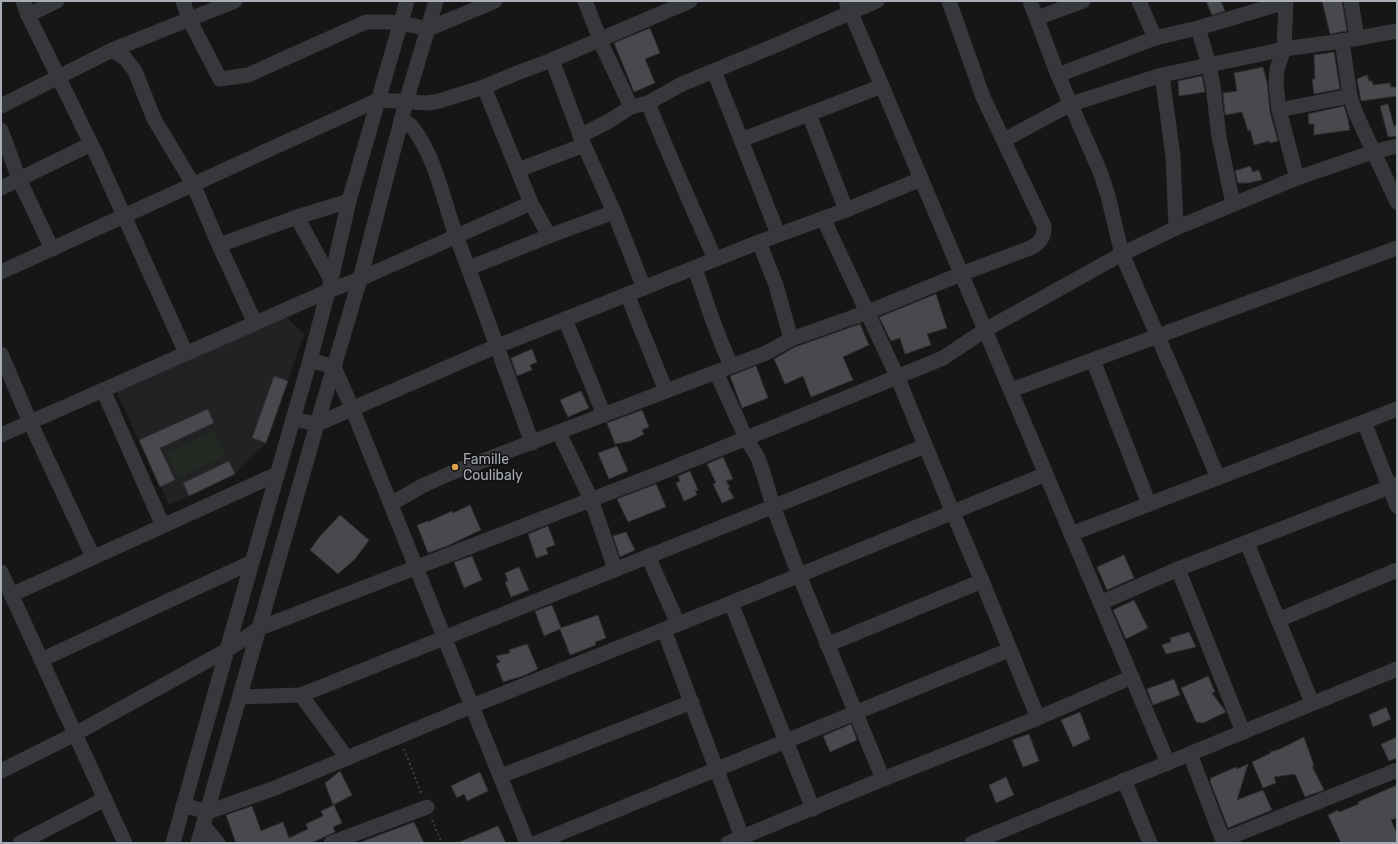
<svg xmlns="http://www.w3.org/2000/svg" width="1398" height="844" viewBox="0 0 1398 844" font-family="Rubik,sans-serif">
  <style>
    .built { fill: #222224 }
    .green { fill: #222923 }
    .building { fill: #48494c; stroke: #303033 }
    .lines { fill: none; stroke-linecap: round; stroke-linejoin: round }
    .path { stroke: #3d3f43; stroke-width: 2; stroke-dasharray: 2 3; stroke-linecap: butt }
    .minor { stroke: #37383c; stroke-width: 15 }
    .poi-dot { fill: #dba24b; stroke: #111112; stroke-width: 1.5 }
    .labels { text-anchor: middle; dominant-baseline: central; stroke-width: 3; stroke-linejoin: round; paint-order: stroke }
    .poi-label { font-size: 14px; fill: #a9aeb6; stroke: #111112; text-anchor: start }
  </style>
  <rect width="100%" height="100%" fill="#161617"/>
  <path class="built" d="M285,316L304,334L266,443L235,474L169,505L116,391Z"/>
  <path class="green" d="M214,431L226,456L178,478L166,453Z"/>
  <g class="building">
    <path d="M1206,1H1221L1225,11L1212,15Z"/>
    <path d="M1322,1H1342L1347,31L1330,34Z"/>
    <path d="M650,28L660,53L645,59L655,83L634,92L614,43Z"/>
    <path d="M1334,52L1340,89L1314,94L1312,79H1315L1314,55Z"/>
    <path d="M1263,67L1267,82L1270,112L1278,141L1270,143L1269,141L1254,145L1250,130L1248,131L1242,112L1225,115L1223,93L1237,91L1234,73Z"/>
    <path d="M1367,75L1369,81H1372L1373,85L1390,83L1391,87H1397V96L1361,101L1357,79Z"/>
    <path d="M1202,76L1205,92L1179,96L1178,81Z"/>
    <path d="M1388,104L1394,126L1397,125V136L1388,137L1380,106Z"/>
    <path d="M1344,106L1348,119L1350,130L1314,135V124H1309L1308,114Z"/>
    <path d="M1250,166L1253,172L1259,170L1262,180L1248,183H1238L1235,171Z"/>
    <path d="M936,294L947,328L927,334L931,345L905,354L900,338L891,341L879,317Z"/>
    <path d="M860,324L869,345L843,357L853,380L811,397L803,376L785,384L774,359L795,347Z"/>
    <path d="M532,349L537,362L530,365L532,370L517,376L511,358Z"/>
    <path d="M756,366L768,398L742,408L730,376Z"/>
    <path d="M274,376L288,381L266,443L252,438Z"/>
    <path d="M581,391L589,408L568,417L560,400Z"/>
    <path d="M208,409L214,423L160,448L175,480L160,487L139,440Z"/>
    <path d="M642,410L649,427L642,430L644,434L631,441L615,444L607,423Z"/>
    <path d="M617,446L628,471L609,479L598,453Z"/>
    <path d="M723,457L733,479L726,481L730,487L728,488L734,498L722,503L713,484L716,483L707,464Z"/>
    <path d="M229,461L235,474L189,496L183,483Z"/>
    <path d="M690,471L698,490L695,491L697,495L684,501L676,483L680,481L678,476Z"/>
    <path d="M656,484L666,507L628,522L617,499Z"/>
    <path d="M470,505L481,530L447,546L428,553L417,525L428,521V522L452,511L453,513Z"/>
    <path d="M340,515L369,540L355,559L338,574L310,550L321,535Z"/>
    <path d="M548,526L555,545L546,548L548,554L536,558L528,534Z"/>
    <path d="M626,532L635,550L620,557L613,536Z"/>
    <path d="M1124,555L1134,578L1107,590L1097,567Z"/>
    <path d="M472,556L482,580L464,588L454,562Z"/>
    <path d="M519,567L529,590L511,597L505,582L508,581L505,573Z"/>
    <path d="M1134,600L1148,628L1126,639L1113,610Z"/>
    <path d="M552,605L561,628L598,615L606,638L595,642L596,645L570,655L560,629L544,636L535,611Z"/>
    <path d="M1189,632L1196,647L1166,654L1162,645L1171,642L1170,638Z"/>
    <path d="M527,644L538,669L523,676L503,682L496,664L500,662L496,656L510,653L509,650Z"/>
    <path d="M1208,676L1215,692L1212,693L1226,712L1203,723L1196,722L1181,688Z"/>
    <path d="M1174,679L1180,695L1153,705L1147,689Z"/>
    <path d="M1386,707L1391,719L1373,727L1369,715Z"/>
    <path d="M1080,712L1090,739L1073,747L1061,720Z"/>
    <path d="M851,724L857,740L830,752L823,736Z"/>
    <path d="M1029,734L1039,761L1023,767L1012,740Z"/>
    <path d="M1304,737L1314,766H1312L1324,790L1305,797L1295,774L1274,777L1276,783L1263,788L1252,762L1271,753L1270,752L1280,749Z"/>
    <path d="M1397,737V758L1389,761L1381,744Z"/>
    <path d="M1248,764L1237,800L1263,790L1272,810L1228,828L1210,781L1211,778L1236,767L1237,769Z"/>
    <path d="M340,771L352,795L333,805L325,783Z"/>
    <path d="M480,772L488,791L467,801L464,794L457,798L451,786Z"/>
    <path d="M1006,777L1014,795L996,803L989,785Z"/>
    <path d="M1397,785V818L1391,820L1397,834V843H1341L1328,815L1338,810L1339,812L1359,804L1358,802Z"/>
    <path d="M334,805L342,823L333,827L335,832L311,843H236L226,815L252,806L261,831L283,822L289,838L308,829L306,824L323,816L321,811Z"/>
    <path d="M414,822L424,843H360L366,840Z"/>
    <path d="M498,826L506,843H457Z"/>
  </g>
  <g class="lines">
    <g class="path">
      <path d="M404,749L422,795"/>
      <path d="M432,820L442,843"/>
    </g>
    <g class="minor">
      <path d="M23,1L28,15L97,156L186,353"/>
      <path d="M183,1L189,19L220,79L248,75L366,22H388L401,23L428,29L495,1"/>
      <path d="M585,1L603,47L631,107"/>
      <path d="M846,1L1168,763"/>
      <path d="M1030,1L1058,75L1101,174L1108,196L1122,254L1185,399L1218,478"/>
      <path d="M1139,1L1155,38"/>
      <path d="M1286,1L1284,49L1277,69L1276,84L1279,110L1297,178"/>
      <path d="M1351,1L1357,38"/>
      <path d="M28,15L57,1"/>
      <path d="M1037,18L1083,1"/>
      <path d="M1198,28L1209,65L1213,86L1219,137L1233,204"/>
      <path d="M1342,41L1350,96L1356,114L1397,202"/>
      <path d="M112,50L125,58L135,71L154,119L193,184L219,245L255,323"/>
      <path d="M552,60L584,145L614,212L644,288"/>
      <path d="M714,71L778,234"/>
      <path d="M1058,75L1155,38L1198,28L1286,2"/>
      <path d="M1162,75L1173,156L1176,228"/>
      <path d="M484,87L531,203L549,236"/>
      <path d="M648,103C669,156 692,207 715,259"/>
      <path d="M1,106L112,50L235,1"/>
      <path d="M1279,110L1350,96"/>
      <path d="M809,114L846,210"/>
      <path d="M401,119C406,122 410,124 413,128C437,160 443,201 457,238C483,306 507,375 532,443"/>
      <path d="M1,130L19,179L52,249"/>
      <path d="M580,136L609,121L631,107L648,103L682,84L781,43L877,1"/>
      <path d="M741,140L882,86"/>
      <path d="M1004,140L1071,104L1162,75L1284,49L1342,41L1397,31"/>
      <path d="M518,170L584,145"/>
      <path d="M1,188L91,144"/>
      <path d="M297,217L331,280"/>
      <path d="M823,218L897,376L953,513L982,581L1038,718"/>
      <path d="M759,242L776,285L791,339"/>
      <path d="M219,245L297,217L349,201"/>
      <path d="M469,268L549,236L614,212"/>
      <path d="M695,268C706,301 716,334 731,365"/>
      <path d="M1,272L378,100L427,103L439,101L484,87L517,73L552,60L690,1"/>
      <path d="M627,294L666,391"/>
      <path d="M565,319L604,415"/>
      <path d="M1,354L30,422L93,557"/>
      <path d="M310,360L334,367L352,408L527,843"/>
      <path d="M1093,360L1149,504"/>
      <path d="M716,372L746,438L758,458L763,472L773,506L799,575L883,779"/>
      <path d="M103,390L163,526"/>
      <path d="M1011,390L1397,248"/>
      <path d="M293,419L317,424L490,349L759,242L846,210L921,179"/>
      <path d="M1364,422L1397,506"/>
      <path d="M559,433L591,499L615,569"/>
      <path d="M1,435L328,291L360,279L531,203"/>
      <path d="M391,504L422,486L451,473L766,353L791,339L868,312L961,274L1030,248C1040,243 1045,237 1044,226L983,97L949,1"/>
      <path d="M1071,534L1397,409"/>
      <path d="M1247,543L1312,703"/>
      <path d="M648,556L678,624"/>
      <path d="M1178,569L1243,732"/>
      <path d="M1,572L125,843"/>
      <path d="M11,595L277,474"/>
      <path d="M731,603L813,809"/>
      <path d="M1100,603L1178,569L1397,484"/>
      <path d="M1278,620L1397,570"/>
      <path d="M664,630L742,837"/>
      <path d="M827,645L982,581"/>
      <path d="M41,660L252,562"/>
      <path d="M301,695L347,758"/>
      <path d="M240,697L301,695L925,446"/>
      <path d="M1190,754L1224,843"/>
      <path d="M1,771L75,734L227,650L260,628L660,473L858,393L943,358L985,330L1122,254L1176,228L1297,178L1373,152L1397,146"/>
      <path d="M501,776L692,702"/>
      <path d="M1124,780L1150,843"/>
      <path d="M183,805L208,812L275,788L472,706L731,603L1046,474"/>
      <path d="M203,825L218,843"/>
      <path d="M1223,840L1397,770"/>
      <path d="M20,843L105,799"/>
      <path d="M173,843L227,650L310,360L331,280L349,201L407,1"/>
      <path d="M198,843L317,424L360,279L406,102L436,1"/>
      <path d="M331,843L427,807"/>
      <path d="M536,843L1009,650"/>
      <path d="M728,843L883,779L1038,718L1132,677"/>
      <path d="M972,843L1397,669"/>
    </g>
  </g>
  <circle class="poi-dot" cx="455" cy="467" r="4"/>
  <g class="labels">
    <g class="poi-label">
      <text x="463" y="459">Famille<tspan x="463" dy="16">Coulibaly</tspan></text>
    </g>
  </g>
  <rect width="1398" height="844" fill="none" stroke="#a9aeb6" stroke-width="4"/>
</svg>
